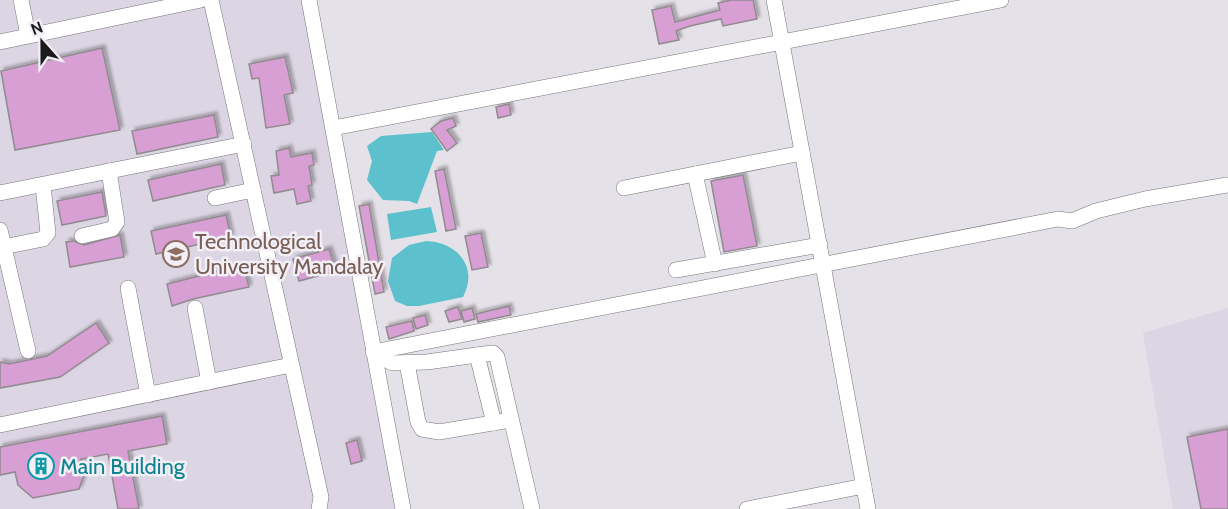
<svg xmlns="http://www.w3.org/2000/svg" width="1228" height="509" viewBox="0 0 1228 509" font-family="Cabin,sans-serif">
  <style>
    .built { fill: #dcd5e3 }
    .water { fill: #5dc0cd }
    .building { fill: #d79fd3; stroke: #918b90; stroke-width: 1.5; filter: url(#shadow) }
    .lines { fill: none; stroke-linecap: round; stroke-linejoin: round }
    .minor-casing { stroke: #76747a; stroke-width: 16 }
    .minor { stroke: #fff; stroke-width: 15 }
    .labels { text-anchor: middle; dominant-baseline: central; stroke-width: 5; stroke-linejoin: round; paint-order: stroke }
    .education-label { font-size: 22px; fill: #785e54; stroke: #f2eff6; text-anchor: start }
    .culture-label { font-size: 22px; fill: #0d838f; stroke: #f2eff6; text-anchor: start }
  </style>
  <defs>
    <filter id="shadow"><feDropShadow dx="3" dy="-3" stdDeviation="1.5" flood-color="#0004"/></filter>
  </defs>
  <rect width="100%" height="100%" fill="#e5e1e8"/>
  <g class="built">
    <path d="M0,0H303L399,509H0Z"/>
    <path d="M1228,308V509H1173L1143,333Z"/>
  </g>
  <g class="water">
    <path d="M432,132L444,150L437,151L417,204L409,201L383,200L367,180L372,161L367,146L381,136Z"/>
    <path d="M431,207L437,232L391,240L387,214Z"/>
    <path d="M426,241C457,242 479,267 463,297L419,306H407L395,301L388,281L392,258L409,245Z"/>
  </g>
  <g class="building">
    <path d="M731,0H753L757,19L723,26L721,19L690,26L676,31L679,40L659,44L652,10L671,6L675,22L720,10L718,3Z"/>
    <path d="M102,48L120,130L15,150L1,71Z"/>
    <path d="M285,57L293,93L284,95L290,124L266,128L259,78L252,79L249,64Z"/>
    <path d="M509,104L511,115L498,118L496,107Z"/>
    <path d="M214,115L218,137L137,154L132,131Z"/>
    <path d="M453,118L456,126L447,130L457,143L447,151L431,129L441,121Z"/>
    <path d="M289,148L291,157L312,153L314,165L309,166L312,185L308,186L311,201L297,204L294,189L274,193L271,176L279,175L276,151Z"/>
    <path d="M221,164L225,185L153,201L148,180Z"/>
    <path d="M444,169L456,229L446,231L435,171Z"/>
    <path d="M743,175L757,246L724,252L711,181Z"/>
    <path d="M102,192L106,216L62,225L57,201Z"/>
    <path d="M369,204L384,292L375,294L359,206Z"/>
    <path d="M226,215L231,237L156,254L151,231Z"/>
    <path d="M481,233L488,267L472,270L465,236Z"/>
    <path d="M120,235L124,257L70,267L66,242L74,241L84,245Z"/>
    <path d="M329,249L336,271L299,281L293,259Z"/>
    <path d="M243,265L249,287L193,299L172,306L167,284Z"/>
    <path d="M509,306L511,315L478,322L476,314Z"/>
    <path d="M458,307L462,319L449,322L445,311Z"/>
    <path d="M472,308L475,319L464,322L461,311Z"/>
    <path d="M425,315L428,325L416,329L413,318Z"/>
    <path d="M412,321L414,331L389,339L386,327Z"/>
    <path d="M96,323L109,343L60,377L0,388V362L9,364L47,356Z"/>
    <path d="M162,416L167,444L128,451L139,509H118L108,454L81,459L84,475L79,489L33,498L18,485L15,472L0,475V447Z"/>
    <path d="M1228,429V509H1201L1187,437Z"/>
    <path d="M357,440L362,461L351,464L346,443Z"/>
  </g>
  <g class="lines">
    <defs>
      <g id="minor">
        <path d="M21,0L28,35"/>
        <path d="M211,0L321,497L319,509"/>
        <path d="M309,0L403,509"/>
        <path d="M774,0L868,509"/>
        <path d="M0,42L201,0"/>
        <path d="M333,128L1001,0"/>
        <path d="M695,174L715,264"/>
        <path d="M624,188L802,153"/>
        <path d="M0,193L244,144"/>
        <path d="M215,198L253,190"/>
        <path d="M0,230L28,351"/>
        <path d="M82,236L112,229L117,222L109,171"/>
        <path d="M3,247L43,239L48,233L43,185"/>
        <path d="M676,270L820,245"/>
        <path d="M128,288L148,395"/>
        <path d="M195,308L209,382"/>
        <path d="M383,351L387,360L392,363L427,362L484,354L493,353L497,357L532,509"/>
        <path d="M373,352L1058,219L1072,221L1096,211L1145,199L1227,185"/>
        <path d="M477,355L494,423"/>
        <path d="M407,363L418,422L422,429L439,432L511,420"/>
        <path d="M0,425L291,365"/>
        <path d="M747,509L864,486"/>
      </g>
    </defs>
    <use href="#minor" class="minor-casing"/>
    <use href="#minor" class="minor"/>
  </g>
  <defs>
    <symbol id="university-ring" viewBox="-11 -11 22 22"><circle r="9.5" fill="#f2eff6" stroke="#8d6e63" stroke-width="1.5"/><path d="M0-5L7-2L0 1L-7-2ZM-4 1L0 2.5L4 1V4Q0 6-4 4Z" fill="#8d6e63"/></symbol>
    <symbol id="building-ring" viewBox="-11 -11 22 22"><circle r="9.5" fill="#f2eff6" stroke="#0f9aa8" stroke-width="1.5"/><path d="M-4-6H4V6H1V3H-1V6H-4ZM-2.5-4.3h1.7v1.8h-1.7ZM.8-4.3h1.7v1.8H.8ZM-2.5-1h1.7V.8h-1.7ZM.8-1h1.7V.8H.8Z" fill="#0f9aa8"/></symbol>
  </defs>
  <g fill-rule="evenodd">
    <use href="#university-ring" x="161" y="239" width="30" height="30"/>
    <use href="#building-ring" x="26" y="451" width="30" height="30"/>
  </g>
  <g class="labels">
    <g class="education-label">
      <text x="195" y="241">Technological<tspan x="195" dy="25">University Mandalay</tspan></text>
    </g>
    <g class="culture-label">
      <text x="60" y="466">Main Building</text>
    </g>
  </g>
  <g transform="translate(42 42) rotate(339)" stroke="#f2eff6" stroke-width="4.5" paint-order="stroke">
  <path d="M0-4.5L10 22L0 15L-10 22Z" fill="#1b1a1c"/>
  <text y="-9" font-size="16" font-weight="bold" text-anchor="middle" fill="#1b1a1c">N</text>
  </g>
</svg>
